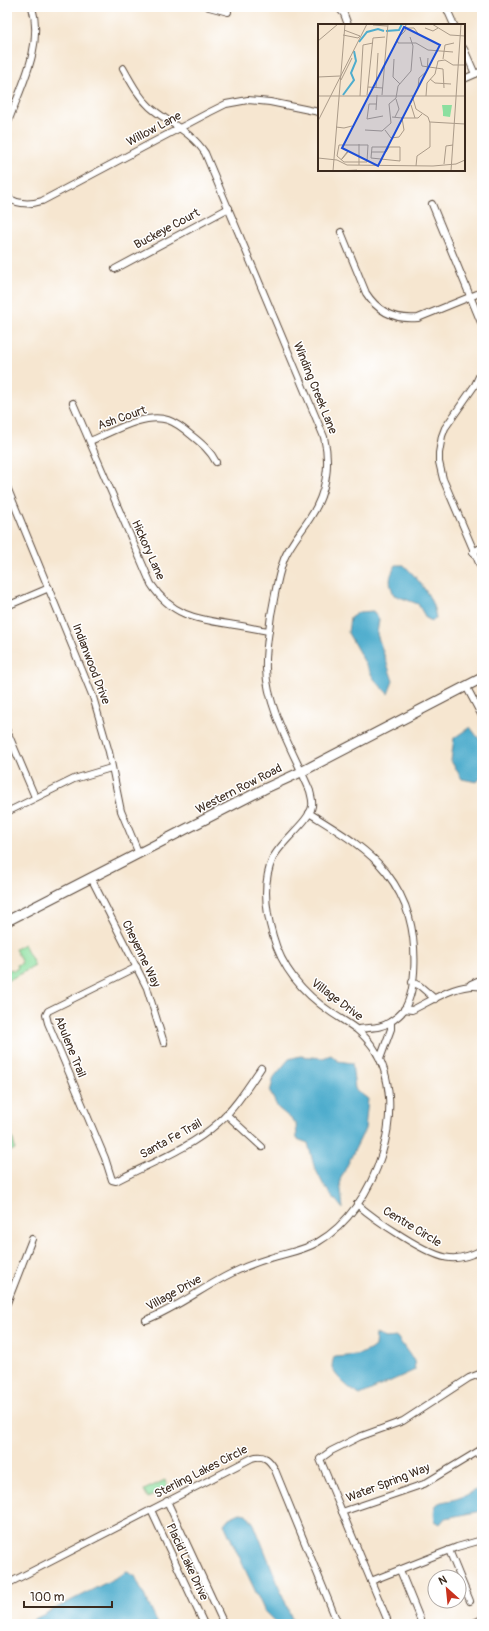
<svg xmlns="http://www.w3.org/2000/svg" width="489" height="1631" viewBox="0 0 489 1631" font-family="Pangolin,sans-serif">
  <style>
    .green { fill: #8cdf9f; stroke: #64845e }
    .water { fill: #4fadcd; stroke: #456c76 }
    .lines { fill: none; stroke-linecap: round; stroke-linejoin: round }
    .street-casing { stroke: #574639; stroke-width: 8 }
    .secondary-casing { stroke: #574639; stroke-width: 11 }
    .street { stroke: #fff; stroke-width: 6 }
    .secondary { stroke: #fff; stroke-width: 9 }
    .labels { text-anchor: middle; dominant-baseline: central; stroke-width: 3; stroke-linejoin: round; paint-order: stroke }
    .street-label { font-size: 12px; fill: #3b2a1e; stroke: #fff }
    .inset-river { fill: none; stroke: #4fadcd; stroke-width: 2 }
    .inset-road { fill: none; stroke: #ab9b89; stroke-width: 1 }
    .view { fill: #1d4ed8; fill-opacity: 0.15; stroke: #1d4ed8; stroke-width: 2 }
    .inset-edge { fill: none; stroke: #3b2a1e; stroke-width: 2 }
  </style>
  <rect width="100%" height="100%" fill="#fff"/>
  <filter id="ink" filterUnits="userSpaceOnUse"><feTurbulence type="fractalNoise" baseFrequency=".025" numOctaves="2"/><feDisplacementMap in="SourceGraphic" scale="8" xChannelSelector="R" yChannelSelector="G"/><feConvolveMatrix kernelMatrix="1 2 1 2 8 2 1 2 1" color-interpolation-filters="sRGB"/></filter>
  <filter id="wash" filterUnits="userSpaceOnUse"><feTurbulence type="fractalNoise" baseFrequency=".012" numOctaves="4" result="noise"/><feDisplacementMap in="SourceGraphic" scale="16" xChannelSelector="R" yChannelSelector="G"/><feGaussianBlur stdDeviation="0.9" result="paint"/><feColorMatrix in="noise" values="0 0 0 0 0 0 0 0 0 0 0 0 0 0 0 0 0 1.4 0 .05"/><feComposite in="paint" operator="in"/></filter>
  <g filter="url(#wash)">
    <rect width="100%" height="100%" fill="#f6e6d0"/>
    <g class="green">
      <path d="M24,944L35,966L7,981V971L12,969L13,971L18,968L17,965L22,963L15,949Z"/>
      <path d="M7,1131L13,1140L15,1149L7,1153Z"/>
      <path d="M165,1480L168,1487L148,1498L144,1490Z"/>
    </g>
    <g class="water">
      <path d="M396,565H404C419,580 433,596 436,618L432,621L426,618L418,604L394,595C389,582 388,578 396,565Z"/>
      <path d="M373,611L379,619L377,634L393,681L388,694L374,679L348,633L350,618L359,612Z"/>
      <path d="M470,727L482,743V776L477,782L462,779L451,761L454,738Z"/>
      <path d="M331,1055L338,1061L352,1063L355,1089L368,1099L365,1129L340,1180L343,1209L324,1186L314,1166L308,1143L297,1139L296,1123L278,1108L270,1092L274,1077L289,1059L300,1056L323,1058Z"/>
      <path d="M376,1334L386,1338L397,1337L414,1361L415,1370L360,1395C352,1391 334,1376 332,1367C332,1364 333,1360 334,1357C348,1356 364,1356 375,1346Z"/>
      <path d="M482,1487V1511L445,1518L440,1524L435,1521C431,1497 443,1504 459,1498C467,1496 474,1490 482,1487Z"/>
      <path d="M240,1513L247,1514L254,1524L294,1624H277L265,1612L224,1524L229,1518Z"/>
      <path d="M127,1572L135,1576L158,1624H25Z"/>
    </g>
  </g>
  <g filter="url(#ink)">
    <g class="lines">
      <defs>
        <g id="street">
          <path d="M209,7L228,12"/>
          <path d="M338,7L344,14L348,25"/>
          <path d="M446,7L454,25"/>
          <path d="M464,49L475,74"/>
          <path d="M123,68C131,82 138,96 150,107C168,123 191,131 205,153L324,437C331,465 326,494 310,518C301,532 290,544 284,559C277,577 275,596 271,615C269,633 265,651 266,669C267,709 295,755 310,791C311,796 313,801 312,806C310,821 281,841 273,858C262,882 266,912 273,936C282,969 304,994 332,1013C350,1025 359,1028 373,1047C412,1105 376,1209 318,1242C303,1251 286,1253 270,1258C257,1262 244,1267 232,1273C203,1287 177,1308 146,1320"/>
          <path d="M464,79L482,71"/>
          <path d="M7,125C20,88 44,47 32,7"/>
          <path d="M7,197C18,205 29,205 42,201L210,112L226,104L248,100L270,102L319,112"/>
          <path d="M432,204L482,325"/>
          <path d="M341,232L366,293C378,312 396,320 418,318L482,292"/>
          <path d="M115,269L229,208"/>
          <path d="M482,370L475,385L445,428L442,436L439,453V462L443,479L482,570"/>
          <path d="M73,403L151,584C171,615 195,619 229,624C243,626 256,629 269,631"/>
          <path d="M90,441C112,432 145,412 168,420C177,423 184,429 191,435C201,443 210,450 216,462"/>
          <path d="M7,487L93,697L109,752L121,811L139,854"/>
          <path d="M473,552L482,547"/>
          <path d="M7,606L49,588"/>
          <path d="M466,686L482,716"/>
          <path d="M7,731L35,797"/>
          <path d="M7,812L74,779L111,768"/>
          <path d="M309,813C336,830 366,847 386,872C396,885 405,902 409,917C416,942 418,987 404,1010C401,1014 395,1019 390,1022C380,1029 370,1027 359,1029"/>
          <path d="M91,878L147,988L164,1043"/>
          <path d="M137,967L48,1011L46,1015L48,1023L105,1158L112,1180L116,1181C150,1163 189,1149 218,1123C235,1108 248,1087 261,1068"/>
          <path d="M412,982L420,986L435,999"/>
          <path d="M471,984L482,979"/>
          <path d="M404,1009L412,1010C431,1001 460,981 482,987"/>
          <path d="M380,1059L391,1029V1022"/>
          <path d="M226,1114L262,1147"/>
          <path d="M357,1204C374,1219 429,1257 450,1258C461,1259 472,1255 482,1250"/>
          <path d="M7,1303L32,1239"/>
          <path d="M482,1373L469,1378L403,1421L359,1437L331,1451L320,1459L371,1581L457,1547L482,1540"/>
          <path d="M167,1501L224,1624"/>
          <path d="M151,1510L204,1624"/>
          <path d="M342,1512L424,1484L482,1449"/>
          <path d="M449,1550L470,1601"/>
          <path d="M400,1570L420,1619"/>
          <path d="M371,1581L387,1619"/>
          <path d="M7,1584L252,1458C264,1454 270,1460 275,1470L338,1624"/>
          <path d="M472,1624L482,1619"/>
        </g>
        <path id="secondary" d="M7,921L264,789L301,772L482,678"/>
      </defs>
      <use href="#street" class="street-casing"/>
      <use href="#secondary" class="secondary-casing"/>
      <use href="#street" class="street"/>
      <use href="#secondary" class="secondary"/>
    </g>
  </g>
  <g class="labels">
    <g class="street-label">
      <text transform="translate(154 129) rotate(-28)">Willow Lane</text>
      <text transform="translate(167 229) rotate(-28)">Buckeye Court</text>
      <text transform="translate(315 388) rotate(68)">Winding Creek Lane</text>
      <text transform="translate(122 418) rotate(-19)">Ash Court</text>
      <text transform="translate(148 550) rotate(66)">Hickory Lane</text>
      <text transform="translate(91 664) rotate(69)">Indianwood Drive</text>
      <text transform="translate(239 789) rotate(-27)">Western Row Road</text>
      <text transform="translate(141 954) rotate(64)">Cheyenne Way</text>
      <text transform="translate(337 1000) rotate(37)">Village Drive</text>
      <text transform="translate(70 1047) rotate(68)">Abulene Trail</text>
      <text transform="translate(171 1139) rotate(-29)">Santa Fe Trail</text>
      <text transform="translate(412 1227) rotate(31)">Centre Circle</text>
      <text transform="translate(174 1293) rotate(-29)">Village Drive</text>
      <text transform="translate(201 1472) rotate(-27)">Sterling Lakes Circle</text>
      <text transform="translate(388 1483) rotate(-21)">Water Spring Way</text>
      <text transform="translate(187 1562) rotate(65)">Placid Lake Drive</text>
    </g>
  </g>
  <g transform="translate(318 24)">
    <rect width="147" height="147" fill="#f6e6d0"/>
    <path d="M124,81H134L132,93L125,92V88H129H125Z" fill="#8cdf9f"/>
    <path class="inset-river" d="M68,7L81,6L84,0M41,18L49,8L60,5L66,7M25,71L36,56L33,49L38,37L36,27"/>
    <path class="inset-road" d="M88,0L87,7L79,15L80,19H98L110,26L135,28M114,0L132,11L147,12M55,1L69,2M88,4H96L102,12M107,4L115,7L120,4M25,11L40,14L42,12L26,6M0,17L20,0M102,33L104,42L125,45L126,64M76,35L75,53L82,60M125,35L127,21L136,19M0,53L22,52M112,55L117,59L133,60M23,56L34,34M50,63L65,64M58,63L60,29M100,64L101,54L109,47L110,34M49,71L55,14L67,13M64,71L70,0M94,71L98,85L110,93L112,99V123L99,132L98,142M0,72H147M42,72L45,21L55,19M108,72L109,59L117,50L120,37L127,36L135,41H147M59,80H51L49,95L65,92M93,81L97,94M58,86L59,71M77,93L81,85L78,75M83,94H100L104,90M0,97L49,0M112,98L147,100M18,103L26,104L34,102M47,106L64,107L73,99L71,80L78,74L80,62L93,47L95,22L92,13M67,106L73,114L81,113L86,106L84,94L74,93M21,121H50L49,138H26L19,132ZM54,123H82V137L53,134ZM54,128H68L71,123M0,134L19,136L29,141L115,142L138,140L147,136M23,136L29,128H30L24,135M126,140L128,122L135,121M41,141V120M15,147L27,0M20,147L39,146M133,147L143,0"/>
    <path class="view" d="M86,3L122,21L60,142L24,124Z"/>
    <rect width="147" height="147" class="inset-edge"/>
  </g>
  <rect width="489" height="1631" fill="none" stroke="#fff" stroke-width="24"/>
  <g transform="translate(447 1589) rotate(333)"><circle r="19" fill="#ffffff" stroke="#b1aaa5"/>
  <path d="M0-3L7 15L0 10L-7 15Z" fill="#c8321e"/>
  <text y="-6" font-size="11" font-weight="bold" text-anchor="middle" fill="#3b2a1e">N</text>
  </g>
  <path d="M24 1601v6h88v-6" fill="none" stroke="#3b2a1e" stroke-width="2"/>
  <text x="30" y="1601" font-size="12" fill="#3b2a1e" stroke="#ffffff" stroke-width="3" paint-order="stroke">100 m</text>
</svg>
